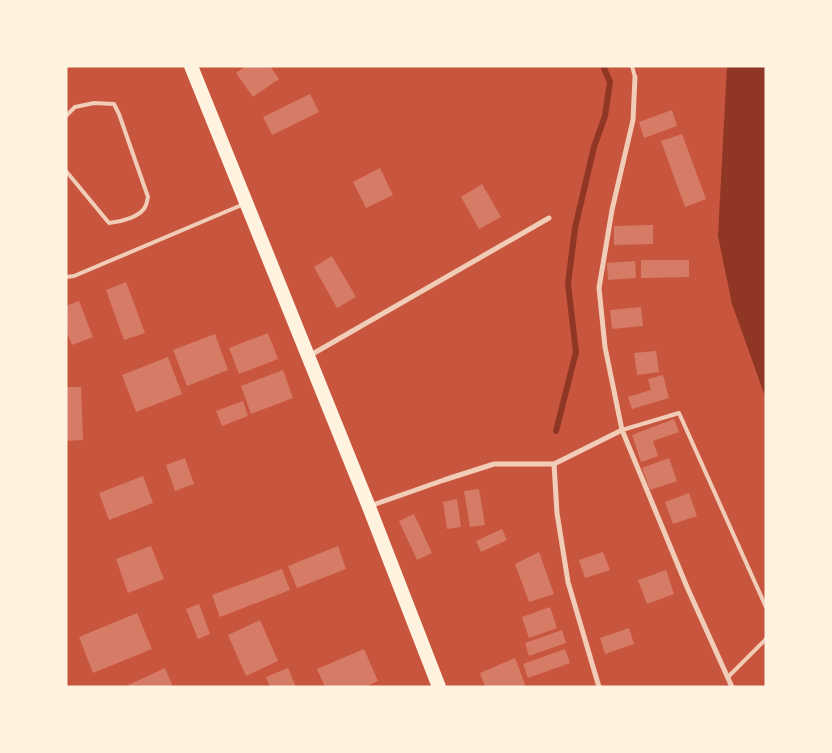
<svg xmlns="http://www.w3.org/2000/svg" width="832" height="753" viewBox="0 0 832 753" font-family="'IBM Plex Serif',serif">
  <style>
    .water { fill: #8f3625 }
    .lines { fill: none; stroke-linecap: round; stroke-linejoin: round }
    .stream { stroke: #8f3625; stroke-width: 6 }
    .building { fill: #d67c66 }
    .service { stroke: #f1ccb7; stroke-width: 4 }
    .minor { stroke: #f1ccb7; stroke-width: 5 }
    .trunk { stroke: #fff3e0; stroke-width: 14 }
  </style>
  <rect width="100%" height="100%" fill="#c8553d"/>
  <path class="water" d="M727,66H766V399L732,304L718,236Z"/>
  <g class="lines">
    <path class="stream" d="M556,431L576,352L568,284L575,228L594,147L605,116L610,82L603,66"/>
  </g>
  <g class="building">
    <path d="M246,66H270L279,79L253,97L236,73Z"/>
    <path d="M310,94L319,112L272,135L263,117Z"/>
    <path d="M672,110L677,126L644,138L639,122Z"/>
    <path d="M682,134L706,199L685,207L661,141Z"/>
    <path d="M380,168L393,195L366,208L353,182Z"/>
    <path d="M482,184L501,217L479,229L461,197Z"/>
    <path d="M653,225V244L614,245V226Z"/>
    <path d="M332,256L356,297L337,308L314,267Z"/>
    <path d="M641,260H689V277L641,278Z"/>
    <path d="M635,261L636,278L608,280L607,263Z"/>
    <path d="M126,282L145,333L124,340L106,290Z"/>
    <path d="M79,301L93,337L72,345L66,331V306Z"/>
    <path d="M641,307L643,326L612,329L610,310Z"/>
    <path d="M268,333L278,359L239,374L229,348Z"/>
    <path d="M215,334L228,370L187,386L173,350Z"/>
    <path d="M656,351L659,372L637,375L634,353Z"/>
    <path d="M168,357L182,394L136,412L122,375Z"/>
    <path d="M283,370L293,398L251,414L241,386Z"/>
    <path d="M663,375L669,398L632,409L628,397L651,390L648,379Z"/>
    <path d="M66,387H81L83,440L66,441Z"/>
    <path d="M243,401L248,416L222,426L216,411Z"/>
    <path d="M674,419L679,432L653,441L658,456L641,462L632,435Z"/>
    <path d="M185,458L194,484L175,491L166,465Z"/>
    <path d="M669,458L677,481L650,490L642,468Z"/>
    <path d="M143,476L153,503L109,520L99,493Z"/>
    <path d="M479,489L485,525L470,527L464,491Z"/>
    <path d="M689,493L697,516L673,524L665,502Z"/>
    <path d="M457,499L461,527L447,529L443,502Z"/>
    <path d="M414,514L432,553L417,560L399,521Z"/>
    <path d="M502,529L507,540L481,552L476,541Z"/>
    <path d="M151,546L164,579L128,593L116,559Z"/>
    <path d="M338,546L346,569L297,588L288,566Z"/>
    <path d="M539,552L554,594L529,602L515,564Z"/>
    <path d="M603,552L610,570L585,578L579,560Z"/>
    <path d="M282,569L290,590L220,617L212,595Z"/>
    <path d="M666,570L674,594L647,604L638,580Z"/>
    <path d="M199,604L210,634L198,639L186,609Z"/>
    <path d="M550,607L557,628L529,638L522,617Z"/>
    <path d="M137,613L152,649L93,673L79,637Z"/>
    <path d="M260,620L278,661L246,676L228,635Z"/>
    <path d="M629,628L634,644L605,654L600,638Z"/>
    <path d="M562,630L566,643L529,656L525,643Z"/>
    <path d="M364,649L378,681L365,687H325L317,669Z"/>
    <path d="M565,649L570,663L528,678L523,664Z"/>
    <path d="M515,658L526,687H485L480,673Z"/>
    <path d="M165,668L173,687H124Z"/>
    <path d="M288,668L296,687H270L266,677Z"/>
  </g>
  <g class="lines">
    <g class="service">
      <path d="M632,66L635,77"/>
      <path d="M66,116L75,107L94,103L114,104L119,114L148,197C147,200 147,203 146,205C142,217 120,222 109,223L66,171"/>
      <path d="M66,277L74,276L244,204"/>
      <path d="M622,430L679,413L766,607"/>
      <path d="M728,677L766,639"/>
    </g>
    <g class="minor">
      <path d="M635,77L633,120L612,210L599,288L605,347L622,430L687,587L732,687"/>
      <path d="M309,356L549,218"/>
      <path d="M554,464L557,513L568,582L599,687"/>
      <path d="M370,506L444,480L494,464H554L622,430"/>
    </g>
    <path class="trunk" d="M191,66L369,507L439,687"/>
  </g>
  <rect width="832" height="753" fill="none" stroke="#fff3e0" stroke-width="135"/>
</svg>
